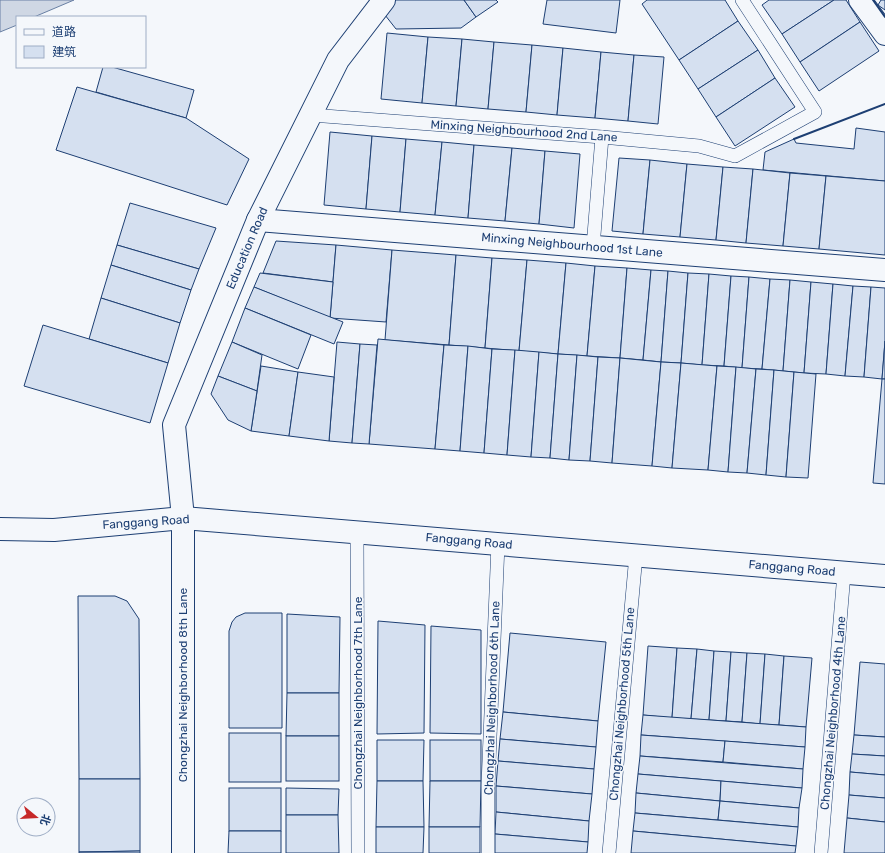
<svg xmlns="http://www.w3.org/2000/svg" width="885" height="853" viewBox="0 0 885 853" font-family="Rubik,'Noto Sans SC',sans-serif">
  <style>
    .water { fill: #cfd7e4; stroke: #687fa3 }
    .building { fill: #d5e0f0; stroke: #1d3f73 }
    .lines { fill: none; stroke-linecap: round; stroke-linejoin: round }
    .lane-casing { stroke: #1d3f73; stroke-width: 14 }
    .street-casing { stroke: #1d3f73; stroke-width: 24 }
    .secondary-casing { stroke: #1d3f73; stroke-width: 24 }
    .lane { stroke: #f4f7fb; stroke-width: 13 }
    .street { stroke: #f4f7fb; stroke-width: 22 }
    .secondary { stroke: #f4f7fb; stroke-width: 22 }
    .wall { stroke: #1d3f73; stroke-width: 2 }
    .labels { text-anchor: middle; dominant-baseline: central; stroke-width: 3; stroke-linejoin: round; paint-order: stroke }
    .street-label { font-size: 12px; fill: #1d3f73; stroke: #f4f7fb }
  </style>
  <rect width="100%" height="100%" fill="#f4f7fb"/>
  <path class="water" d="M0,0H74L34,17H17V25L0,32Z"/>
  <g class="building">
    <path d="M395,0H464L476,17L461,28L396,29L385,15Z"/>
    <path d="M464,0H496L498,2L476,17Z"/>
    <path d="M547,0H620L616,33L543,24Z"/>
    <path d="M647,0H725L738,21L679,60L642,4Z"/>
    <path d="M769,0H834L782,34L762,5Z"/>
    <path d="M834,0H846L860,22L800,62L782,34Z"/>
    <path d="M881,0H885V10L878,5Z"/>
    <path d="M738,21L758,50L698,89L679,60Z"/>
    <path d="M860,22L879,51L819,91L800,62Z"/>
    <path d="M387,33L428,37L422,103L381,99Z"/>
    <path d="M428,37L462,39L456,106L422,103Z"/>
    <path d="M462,39L494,42L488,109L456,106Z"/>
    <path d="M494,42L532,45L526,112L488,109Z"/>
    <path d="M532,45L563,48L557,115L526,112Z"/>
    <path d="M563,48L601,52L595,118L557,115Z"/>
    <path d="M758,50L775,78L716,117L698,89Z"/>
    <path d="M601,52L634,55L628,121L595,118Z"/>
    <path d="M634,55L664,57L658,124L628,121Z"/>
    <path d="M103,67H112L194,90L186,118L96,92Z"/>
    <path d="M775,78L795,107L735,146L716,117Z"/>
    <path d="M77,87L186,118L249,159L227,205L56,150Z"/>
    <path d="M856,128L885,132V181L763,170L765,152L794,139L796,143L854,149Z"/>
    <path d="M330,132L372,136L366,209L324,205Z"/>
    <path d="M372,136L406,139L400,212L366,209Z"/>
    <path d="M406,139L442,142L435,215L400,212Z"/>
    <path d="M442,142L474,145L468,218L435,215Z"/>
    <path d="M474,145L512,148L505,221L468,218Z"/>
    <path d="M512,148L545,151L539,224L505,221Z"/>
    <path d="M545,151L580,154L574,228L539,224Z"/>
    <path d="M619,158L650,160L643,234L612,231Z"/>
    <path d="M650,160L687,164L680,237L643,234Z"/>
    <path d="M687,164L723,167L716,240L680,237Z"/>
    <path d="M723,167L753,169L746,243L716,240Z"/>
    <path d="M753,169L790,173L783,246L746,243Z"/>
    <path d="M790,173L826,176L819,249L783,246Z"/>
    <path d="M826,176L885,181V255L819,249Z"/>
    <path d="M130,203L216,228L199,269L117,245Z"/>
    <path d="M276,241L336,245L333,282L263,273Z"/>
    <path d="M117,245L199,269L191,290L111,265Z"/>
    <path d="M336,245L392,250L386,322L330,318Z"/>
    <path d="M392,250L456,255L449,345L385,340Z"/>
    <path d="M456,255L492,258L485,348L449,345Z"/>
    <path d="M492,258L527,260L519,351L485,348Z"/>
    <path d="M527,260L566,263L558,354L519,351Z"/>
    <path d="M566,263L595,266L587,356L558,354Z"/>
    <path d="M111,265L191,290L180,323L101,298Z"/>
    <path d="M595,266L627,268L620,358L587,356Z"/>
    <path d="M627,268L651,270L643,360L620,358Z"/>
    <path d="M651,270L668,271L661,362L643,360Z"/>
    <path d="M668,271L688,273L681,363L661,362Z"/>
    <path d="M260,273L333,282L330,318L254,287Z"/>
    <path d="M688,273L709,274L702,365L681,363Z"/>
    <path d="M709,274L731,276L724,366L702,365Z"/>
    <path d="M731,276L749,277L742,368L724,366Z"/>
    <path d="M749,277L770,279L762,369L742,368Z"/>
    <path d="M770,279L790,280L783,371L762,369Z"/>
    <path d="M790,280L811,282L804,373L783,371Z"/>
    <path d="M811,282L833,284L826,374L804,373Z"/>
    <path d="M833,284L853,286L845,376L826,374Z"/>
    <path d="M853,286L871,287L864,377L845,376Z"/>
    <path d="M254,287L343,322L334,344L245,308Z"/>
    <path d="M871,287L885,288V341L882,379L864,377Z"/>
    <path d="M101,298L180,323L168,363L89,339Z"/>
    <path d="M245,308L311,335L298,369L232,342Z"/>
    <path d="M43,325L168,363L150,423L24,386Z"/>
    <path d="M378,339L444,345L435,449L369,444Z"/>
    <path d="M885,341V379H882Z"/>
    <path d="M232,342L262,355L257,391L218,376Z"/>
    <path d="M337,342L360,344L352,443L329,441Z"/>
    <path d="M360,344L377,345L369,444L352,443Z"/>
    <path d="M444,345L468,346L460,451L435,449Z"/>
    <path d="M468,346L492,349L484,453L460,451Z"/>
    <path d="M492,349L515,350L507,455L484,453Z"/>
    <path d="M515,350L539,352L531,457L507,455Z"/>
    <path d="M539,352L558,354L550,458L531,457Z"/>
    <path d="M558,354L577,355L569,460L550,458Z"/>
    <path d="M577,355L598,357L590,461L569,460Z"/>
    <path d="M598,357L620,358L612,463L590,461Z"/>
    <path d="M620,358L661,362L652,466L612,463Z"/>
    <path d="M661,362L681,363L672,468L652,466Z"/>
    <path d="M681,363L717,366L708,470L672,468Z"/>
    <path d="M261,366L298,372L289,436L251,431Z"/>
    <path d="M717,366L736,367L728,472L708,470Z"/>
    <path d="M736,367L756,369L747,473L728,472Z"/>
    <path d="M756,369L774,370L766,475L747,473Z"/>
    <path d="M774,370L794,372L786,477L766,475Z"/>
    <path d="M298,372L334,377L329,441L289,436Z"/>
    <path d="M794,372L816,374L808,478L786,477Z"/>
    <path d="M218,376L257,391L251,431L228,420L211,394Z"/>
    <path d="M882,379H885V484L873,483Z"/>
    <path d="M78,596H115L127,601L139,619L140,779H79Z"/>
    <path d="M245,613H282V728H229V631L232,622L236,617Z"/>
    <path d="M287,614L340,617L339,693H287Z"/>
    <path d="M378,621L425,625L424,733L377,734Z"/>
    <path d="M431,626L481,630V734L430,733Z"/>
    <path d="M510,633L606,642L598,721L503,712Z"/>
    <path d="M648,646L677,648L672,718L643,715Z"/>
    <path d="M677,648L697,649L691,719L672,718Z"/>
    <path d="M697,649L714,651L709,720L691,719Z"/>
    <path d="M714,651L731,652L726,721L709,720Z"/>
    <path d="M731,652L747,653L742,722L726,721Z"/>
    <path d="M747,653L765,654L760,724L742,722Z"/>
    <path d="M765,654L784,656L779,725L760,724Z"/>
    <path d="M784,656L812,658L806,727L779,725Z"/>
    <path d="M860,662L885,664V737L854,735Z"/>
    <path d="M287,693H339V736H286Z"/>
    <path d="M503,712L598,721L596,747L500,739Z"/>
    <path d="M643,715L806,727L805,747L641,735Z"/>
    <rect x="229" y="733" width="52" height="49"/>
    <path d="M641,735L725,741L723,762L640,756Z"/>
    <path d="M854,735L885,737V756L852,754Z"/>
    <rect x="286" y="736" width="53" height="45"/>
    <path d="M500,739L596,747L594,769L498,761Z"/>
    <path d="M377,740H424L423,781H377Z"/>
    <rect x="430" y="740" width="51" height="41"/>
    <path d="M725,741L805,747L803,769L723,762Z"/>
    <path d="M852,754L885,756V775L850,772Z"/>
    <path d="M640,756L803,769L802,788L638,774Z"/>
    <path d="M498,761L594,769L592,794L496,786Z"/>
    <path d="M850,772L885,775V798L849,795Z"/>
    <path d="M638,774L721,781L720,801L636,793Z"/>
    <path d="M79,779H140V851L79,852Z"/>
    <path d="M377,781H423L424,827H376Z"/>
    <path d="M430,781H481L480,827H429Z"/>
    <path d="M721,781L802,788L799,808L720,801Z"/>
    <path d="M496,786L592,794L589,821L496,812Z"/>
    <rect x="229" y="788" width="52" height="43"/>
    <path d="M286,788L339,789L338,815H286Z"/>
    <path d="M636,793L720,801L718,820L635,813Z"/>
    <path d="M849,795L885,798V822L847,818Z"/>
    <path d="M720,801L799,808L798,827L718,820Z"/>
    <path d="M496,812L589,821L588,842L495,834Z"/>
    <path d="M635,813L798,827L796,846L633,831Z"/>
    <path d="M286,815H338L339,853H286Z"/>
    <path d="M847,818L885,822V853H844Z"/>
    <path d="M376,827H424L423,853H376Z"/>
    <rect x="429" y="827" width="51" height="26"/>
    <path d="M229,831H281V853H228Z"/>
    <path d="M633,831L796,846L795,853H631Z"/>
    <path d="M495,834L588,842L587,853H495Z"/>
    <path d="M140,851V853H79V852Z"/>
  </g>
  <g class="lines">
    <defs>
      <g id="lane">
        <path d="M311,115L602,137L699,146L735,156L815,112L742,0"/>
        <path d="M593,247L602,137"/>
        <path d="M357,532L358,853"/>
        <path d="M488,853V785L498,544"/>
        <path d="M609,853L636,555"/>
        <path d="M821,853L844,573"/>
      </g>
      <g id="street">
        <path d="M860,0L885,34"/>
        <path d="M258,220L885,270"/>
        <path d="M0,529L54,530L183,518"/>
        <path d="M183,853V518L174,425L258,220L338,60L384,0"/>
      </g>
      <path id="secondary" d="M183,518L885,576"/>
    </defs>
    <use href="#lane" class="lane-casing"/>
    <use href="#street" class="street-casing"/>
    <use href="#secondary" class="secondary-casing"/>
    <use href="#lane" class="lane"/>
    <use href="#street" class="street"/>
    <use href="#secondary" class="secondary"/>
    <g class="wall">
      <path d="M873,0L885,17"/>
      <path d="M794,139L885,104"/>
    </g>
  </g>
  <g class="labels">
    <g class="street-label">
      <text transform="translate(524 131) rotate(4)">Minxing Neighbourhood 2nd Lane</text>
      <text transform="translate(572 245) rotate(5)">Minxing Neighbourhood 1st Lane</text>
      <text transform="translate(247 248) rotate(-67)">Education Road</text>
      <text transform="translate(146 522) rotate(-4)">Fanggang Road</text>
      <text transform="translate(469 541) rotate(5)">Fanggang Road</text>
      <text transform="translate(792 568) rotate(5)">Fanggang Road</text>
      <text transform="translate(183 685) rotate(-90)">Chongzhai Neighborhood 8th Lane</text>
      <text transform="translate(358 693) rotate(-90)">Chongzhai Neighborhood 7th Lane</text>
      <text transform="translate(492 698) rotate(-88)">Chongzhai Neighborhood 6th Lane</text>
      <text transform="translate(622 704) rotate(-85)">Chongzhai Neighborhood 5th Lane</text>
      <text transform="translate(833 713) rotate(-85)">Chongzhai Neighborhood 4th Lane</text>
    </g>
  </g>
  <rect x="16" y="16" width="130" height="52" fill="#f4f7fb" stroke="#9eadc5"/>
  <rect x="24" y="29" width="20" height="6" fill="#f4f7fb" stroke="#9eadc5"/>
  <text x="52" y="36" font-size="12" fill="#1d3f73">道路</text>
  <rect x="24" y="46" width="20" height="12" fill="#d5e0f0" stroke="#9eadc5"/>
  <text x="52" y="56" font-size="12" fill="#1d3f73">建筑</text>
  <g transform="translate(36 817) rotate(108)"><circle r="19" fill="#f4f7fb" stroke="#9eadc5"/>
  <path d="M0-3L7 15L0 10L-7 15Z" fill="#c62828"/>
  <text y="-6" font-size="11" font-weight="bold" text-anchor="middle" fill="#1d3f73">北</text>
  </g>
</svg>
